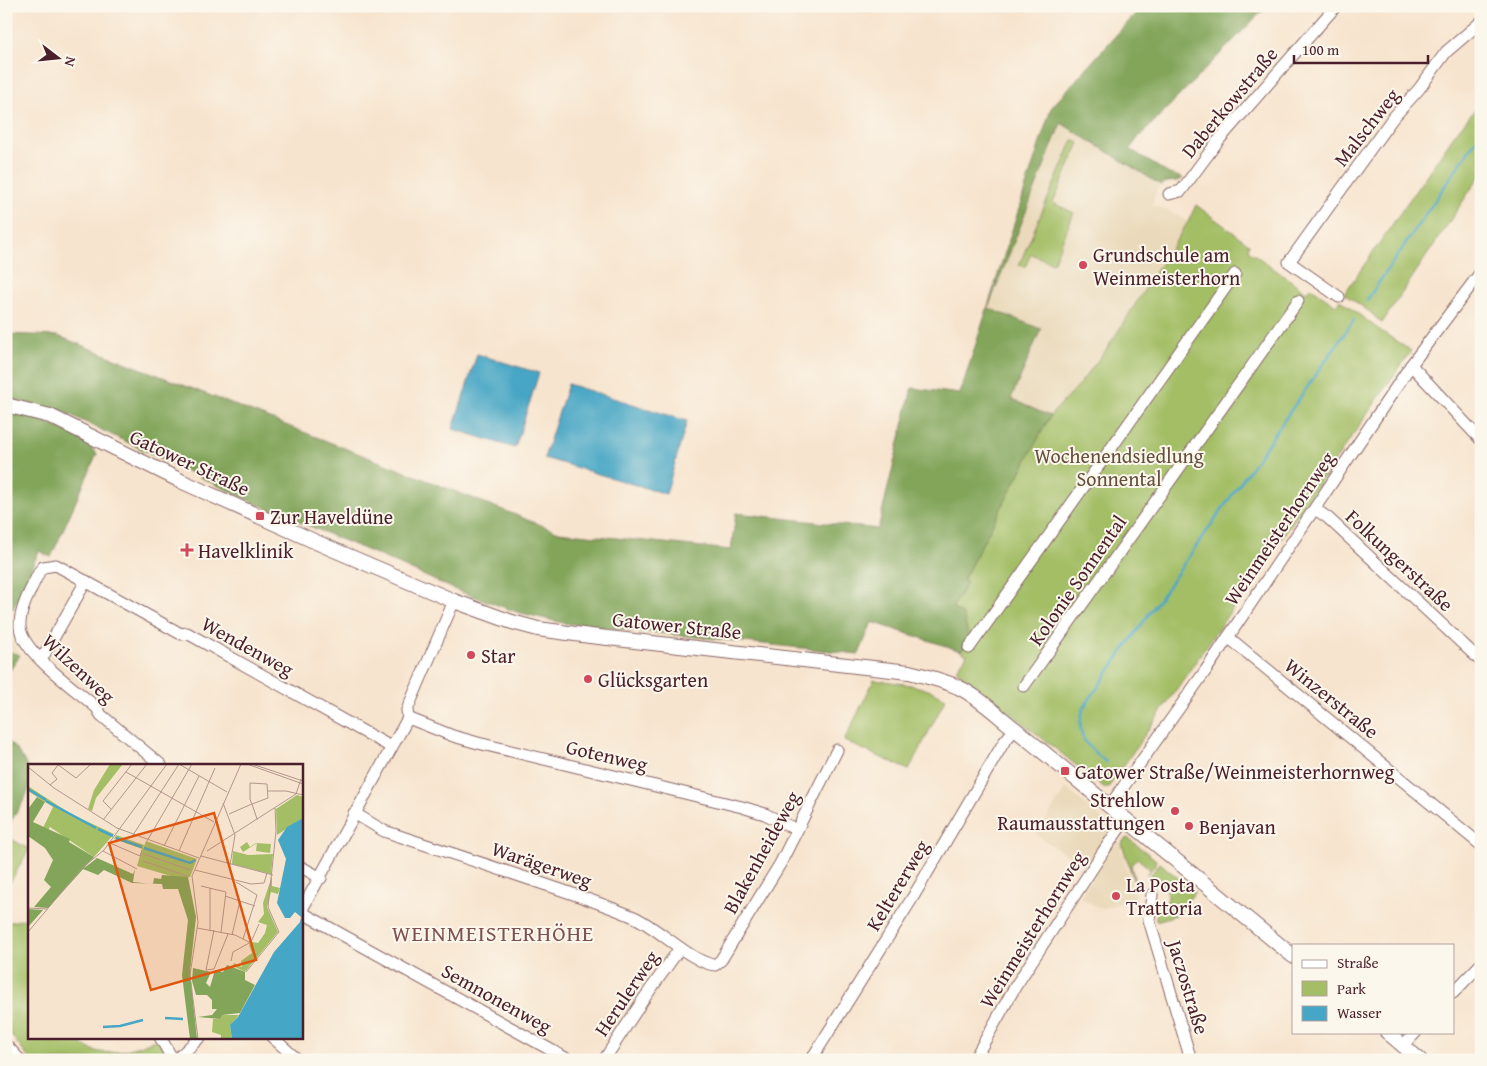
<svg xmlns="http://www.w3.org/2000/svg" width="1487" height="1066" viewBox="0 0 1487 1066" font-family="'Gentium Book Plus',serif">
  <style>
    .built { fill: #ead9ba }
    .green { fill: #a3be65; stroke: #766e48 }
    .forest { fill: #82a55a; stroke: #666242 }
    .water { fill: #46a6c5; stroke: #486278 }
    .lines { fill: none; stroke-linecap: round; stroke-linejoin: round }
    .stream { stroke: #46a6c5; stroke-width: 2.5 }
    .minor-casing { stroke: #876464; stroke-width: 13 }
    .major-casing { stroke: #876464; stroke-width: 16 }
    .minor { stroke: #fff; stroke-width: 11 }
    .major { stroke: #fff; stroke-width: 14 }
    .poi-dot { fill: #d1495b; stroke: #fbf7ec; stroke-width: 2 }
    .labels { text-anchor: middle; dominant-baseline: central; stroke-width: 4; stroke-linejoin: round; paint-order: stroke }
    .street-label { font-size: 20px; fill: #4a1f2b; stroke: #fbf7ec }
    .poi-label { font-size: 20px; fill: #4a1f2b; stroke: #fbf7ec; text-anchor: start }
    .park-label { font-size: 20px; fill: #654f3c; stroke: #fbf7ec }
    .quarter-label { font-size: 22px; letter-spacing: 1px; fill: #7e504f; stroke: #fbf7ec }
    .inset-river { fill: none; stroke: #46a6c5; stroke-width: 2.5 }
    .inset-road { fill: none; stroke: #b2958d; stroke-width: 1 }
    .view { fill: #e0560e; fill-opacity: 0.15; stroke: #e0560e; stroke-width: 2.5 }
    .inset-edge { fill: none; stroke: #4a1f2b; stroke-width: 2.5 }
  </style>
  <rect width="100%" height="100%" fill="#fbf7ec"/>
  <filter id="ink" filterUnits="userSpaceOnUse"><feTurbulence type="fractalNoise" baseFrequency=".02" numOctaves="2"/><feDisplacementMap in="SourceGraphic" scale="10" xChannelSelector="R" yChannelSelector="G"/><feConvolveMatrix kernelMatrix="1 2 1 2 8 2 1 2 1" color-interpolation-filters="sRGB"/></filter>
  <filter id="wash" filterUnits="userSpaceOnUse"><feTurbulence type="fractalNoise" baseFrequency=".0096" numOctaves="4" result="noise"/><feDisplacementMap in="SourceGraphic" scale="20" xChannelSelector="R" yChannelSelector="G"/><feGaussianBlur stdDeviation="1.12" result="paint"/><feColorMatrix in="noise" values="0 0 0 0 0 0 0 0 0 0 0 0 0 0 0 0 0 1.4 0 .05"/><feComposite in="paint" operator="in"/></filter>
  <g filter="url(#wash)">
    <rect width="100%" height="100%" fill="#f7e4ce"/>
    <g class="built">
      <path d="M1061,122L1161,185L1157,189L1152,205L1167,210L1188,222L1106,350L1078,386L1050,416L1011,399L988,308Z"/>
      <path d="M6,604L13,609L10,622L12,636L20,655L6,651Z"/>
      <path d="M1066,788L1108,825L1110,832L1087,868L1036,835Z"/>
      <path d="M1118,839L1136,899L1101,909L1080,897Z"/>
    </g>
    <g class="green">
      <path d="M1481,103V174L1382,323L1370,312L1344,294L1457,131Z"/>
      <path d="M1073,140L1079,143L1053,203L1074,213L1053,263L1031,254L1025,267L1019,265Z"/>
      <path d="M1196,205L1249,244L1248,250L1305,291L1307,292L1310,287L1336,305L1340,300L1378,329L1411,351L1108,788H1105L956,670L967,655L961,651L969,638L962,615L952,608L967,583L963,580L1050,416L1078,386L1106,350L1188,222Z"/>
      <path d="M874,680C901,683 922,685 946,698L909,770L844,741Z"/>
      <path d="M6,836L29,849L6,890Z"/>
      <path d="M1128,838L1156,860L1154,866L1146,875L1150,869L1137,858L1131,865L1135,884L1122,844L1123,841Z"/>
      <path d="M1160,863L1195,892L1176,915L1156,921C1154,908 1169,905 1168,896C1167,892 1163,886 1161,881L1148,878Z"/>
      <path d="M29,918V1037H75C99,1065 129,1049 158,1039L169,1060H30L6,1028V923Z"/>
    </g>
    <g class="forest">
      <path d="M1142,6H1267L1138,138L1130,149L1169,174L1183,178C1176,184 1168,179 1161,185L1061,123L988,308L1041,329L1011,399L1050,416L963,580L967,583L952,608L963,615L969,638L961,651L872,622L859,654L563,623L517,612L456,590L378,555L252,502L62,411L60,414L35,405L6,399V334L58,336L559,532L731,550L736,513L878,529L912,388L960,394L1051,108Z"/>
      <path d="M6,410C36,418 77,430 97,454L51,557L39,551L13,609L6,604Z"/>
      <path d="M6,651L20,655L6,676Z"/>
      <path d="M6,739C20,752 35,771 28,791C23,804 13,817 6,829Z"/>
    </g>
    <g class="water">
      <path d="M477,354L539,373L515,448L453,429Z"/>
      <path d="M568,384L687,421L666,494L544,458Z"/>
    </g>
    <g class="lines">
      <g class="stream">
        <path d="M1367,300L1481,133"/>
        <path d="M1106,762C1086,746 1074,735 1084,707L1354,320"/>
      </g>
    </g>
  </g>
  <g filter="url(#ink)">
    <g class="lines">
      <defs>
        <g id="minor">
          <path d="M1169,194L1181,191L1218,141L1336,6"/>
          <path d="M1339,297L1289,262L1392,119L1419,89L1446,52L1481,22"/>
          <path d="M1411,365L1481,440"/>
          <path d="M1315,509L1328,518L1481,661"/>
          <path d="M1228,637L1481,845"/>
          <path d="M969,648L1235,274"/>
          <path d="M41,660L86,581"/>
          <path d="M1024,686L1298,301"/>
          <path d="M408,718L453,736L478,743L742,807L765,814L797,830"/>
          <path d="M161,765L101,715L97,708C77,690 22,653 20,627C19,609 32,588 39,572L43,567L56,565L181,634L187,633L391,747"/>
          <path d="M1109,807L1206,670L1411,365L1481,272"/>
          <path d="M354,813L384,831C433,847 481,863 529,879C564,891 599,902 634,917C657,927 694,964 715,965L721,960L780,864L837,750"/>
          <path d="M301,867L321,878"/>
          <path d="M1152,895L1149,920L1191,1060"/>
          <path d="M301,911L408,718L407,710L454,601"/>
          <path d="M301,912L569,1060"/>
          <path d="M1453,993L1481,964"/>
          <path d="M160,1037L173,1060"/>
          <path d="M272,1037L298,1060"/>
          <path d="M6,1045L20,1060"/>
          <path d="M1403,1046L1416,1032"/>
          <path d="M176,1060L200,1037"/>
          <path d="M604,1060L643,1000L680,948"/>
          <path d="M811,1060L913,897L1004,742L1015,729"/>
          <path d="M974,1060L1015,987L1103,852L1125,820"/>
        </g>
        <g id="major">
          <path d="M6,405L50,416L183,482L325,546L454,601L512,622L538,629L590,636L909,672C926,676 942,680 958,687C979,697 997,715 1015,729L1293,956"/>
          <path d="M1387,1032L1420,1060"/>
        </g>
      </defs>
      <use href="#minor" class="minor-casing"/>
      <use href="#major" class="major-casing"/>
      <use href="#minor" class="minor"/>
      <use href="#major" class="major"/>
    </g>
  </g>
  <g class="poi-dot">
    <circle cx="1083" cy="265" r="5"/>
    <rect x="255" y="511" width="10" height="10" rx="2.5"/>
    <path d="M184.5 542.5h5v5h5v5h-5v5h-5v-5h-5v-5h5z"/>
    <circle cx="471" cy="655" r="5"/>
    <circle cx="588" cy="679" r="5"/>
    <rect x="1060" y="766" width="10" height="10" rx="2.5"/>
    <circle cx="1175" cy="811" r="5"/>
    <circle cx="1189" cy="826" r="5"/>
    <circle cx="1116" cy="896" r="5"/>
  </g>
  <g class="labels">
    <g class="street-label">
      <text transform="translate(1229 102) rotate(-50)">Daberkowstraße</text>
      <text transform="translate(1366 127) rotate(-52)">Malschweg</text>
      <text transform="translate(190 462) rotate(25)">Gatower Straße</text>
      <text transform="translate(1279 528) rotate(-56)">Weinmeisterhornweg</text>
      <text transform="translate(1400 560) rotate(43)">Folkungerstraße</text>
      <text transform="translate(1077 580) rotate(-55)">Kolonie Sonnental</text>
      <text transform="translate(677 625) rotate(6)">Gatower Straße</text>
      <text transform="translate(248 646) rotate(29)">Wendenweg</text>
      <text transform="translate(79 668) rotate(43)">Wilzenweg</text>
      <text transform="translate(1332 698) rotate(39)">Winzerstraße</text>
      <text transform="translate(607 755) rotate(13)">Gotenweg</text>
      <text transform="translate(761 852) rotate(-61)">Blakenheideweg</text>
      <text transform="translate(542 864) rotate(19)">Warägerweg</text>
      <text transform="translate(897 885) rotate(-59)">Keltererweg</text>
      <text transform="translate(1032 929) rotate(-58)">Weinmeisterhornweg</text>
      <text transform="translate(1189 987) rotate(73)">Jaczostraße</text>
      <text transform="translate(626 993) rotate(-56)">Herulerweg</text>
      <text transform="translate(497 998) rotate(29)">Semnonenweg</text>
    </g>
    <g class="poi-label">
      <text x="1093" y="254">Grundschule am<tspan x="1093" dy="23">Weinmeisterhorn</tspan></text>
      <text x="270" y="516">Zur Haveldüne</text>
      <text x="198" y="550">Havelklinik</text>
      <text x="481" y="655">Star</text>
      <text x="598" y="679">Glücksgarten</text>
      <text x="1075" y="771">Gatower Straße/Weinmeisterhornweg</text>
      <text x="1165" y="799" text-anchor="end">Strehlow<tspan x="1165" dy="23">Raumausstattungen</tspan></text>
      <text x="1199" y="826">Benjavan</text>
      <text x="1126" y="884">La Posta<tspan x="1126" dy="23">Trattoria</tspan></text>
    </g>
    <g class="park-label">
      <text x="1119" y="455">Wochenendsiedlung<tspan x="1119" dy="23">Sonnental</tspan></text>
    </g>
    <g class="quarter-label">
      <text x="493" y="933">WEINMEISTERHÖHE</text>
    </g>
  </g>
  <g transform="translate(28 764)">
    <rect width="275" height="275" fill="#f7e4ce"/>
    <path d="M82,0H95L68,34L64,47L60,45L66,26ZM0,22L43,50L86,70L66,93L22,63L20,66L15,64L25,43L0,27ZM269,31L275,33V54L249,71L248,45ZM88,71L116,81L115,85L118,77L169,95L162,113L153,115L109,102L114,85L86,75ZM219,78L222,83L228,79L243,80L242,89L228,87L229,79L215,88L212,83ZM205,87L220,91L245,90L243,110L204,100ZM244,112V122L252,124L250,130L243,128L239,143L250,168L217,208L205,202L206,199L214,203L213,197L224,189L221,181L224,178L230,179L237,169L239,161L230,158L236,150L235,139ZM193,251H211L202,262L204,275H193V271L184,268L185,255H192Z" fill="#a3be65"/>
    <path d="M9,33L17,38L5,58L42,75L41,78L66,93L20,144L6,143L23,123L16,116L25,96L17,84L0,72V45ZM69,94L105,110L107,105L105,118L125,120L126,114L133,115L134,111L160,113L168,153L162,208L169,275H162L154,211L160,156L150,125H135L134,120L104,119L76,106L70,111L55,105ZM0,145L15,146L0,163ZM199,201L217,208V216L227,221L212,249L194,251L192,255L170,253L184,251L189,245H184V236L179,231H168L164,217L165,204L183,208L178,219L182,223L187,206L195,208Z" fill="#82a55a"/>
    <path d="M275,54V275H204L202,261L210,253L246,188L272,158L273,153L267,148L262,154H257L249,139L258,95L250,76L259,63Z" fill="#46a6c5"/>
    <path class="inset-river" d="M0,25L18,36M18,37L68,64M70,65L85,72M88,74L114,83M116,84L162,99L167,96M137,254L155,255M92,262L115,256M75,263L92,262"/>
    <path class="inset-road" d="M29,0L48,14L62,1M151,0L199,28M219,0L275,20M224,0L275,17M0,3L26,24L89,64L171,94M98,8L186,58M22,21L29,15L24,9L30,1M240,27H258L275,31M195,39L207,71L202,101M83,45L75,37L104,0M201,50L224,40L240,34L239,20L222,19V35L223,38L224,40L229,55H230M75,56L119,0M105,71L151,0M119,77L164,0M82,79L112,92L114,86M136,82L171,12M75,87L109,105M151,87L187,4M179,87L268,30L273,15M116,90L162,106M173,92L245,111M115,97L159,112M167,106L223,120L236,119L239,109M208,118L229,131L215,175M173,122L198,128L193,168M197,132L227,142M0,144L19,145M169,164L207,171L223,179M182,166V124M186,166L178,206L186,205L200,170M0,168L54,104L76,86L139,0M204,171L212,137M203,197L205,188L223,178L231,160M218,208L251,168L240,143L248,67L247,44M170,275L162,211L170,158L164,112L213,0"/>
    <path class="view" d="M186,49L228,196L123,226L81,79Z"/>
    <rect width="275" height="275" class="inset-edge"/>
  </g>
  <rect width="1487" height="1066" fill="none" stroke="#fbf7ec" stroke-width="25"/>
  <rect x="1292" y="944" width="162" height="90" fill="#fbf7ec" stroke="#b4a19f"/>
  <rect x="1302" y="960" width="25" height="8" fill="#ffffff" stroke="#b4a19f"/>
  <text x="1337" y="968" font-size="15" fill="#4a1f2b">Straße</text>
  <rect x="1302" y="981" width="25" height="15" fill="#a3be65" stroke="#b4a19f"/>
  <text x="1337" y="994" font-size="15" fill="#4a1f2b">Park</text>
  <rect x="1302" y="1006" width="25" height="15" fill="#46a6c5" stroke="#b4a19f"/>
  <text x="1337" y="1018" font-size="15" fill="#4a1f2b">Wasser</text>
  <g transform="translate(58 58) rotate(106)" stroke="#fbf7ec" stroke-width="4" paint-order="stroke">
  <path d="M0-4L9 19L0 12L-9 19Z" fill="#4a1f2b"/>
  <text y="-8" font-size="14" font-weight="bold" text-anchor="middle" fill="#4a1f2b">N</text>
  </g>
  <path d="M1294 55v8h134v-8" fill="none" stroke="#4a1f2b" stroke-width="2.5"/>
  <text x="1302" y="55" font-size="15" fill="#4a1f2b" stroke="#fbf7ec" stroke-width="4" paint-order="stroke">100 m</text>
</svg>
